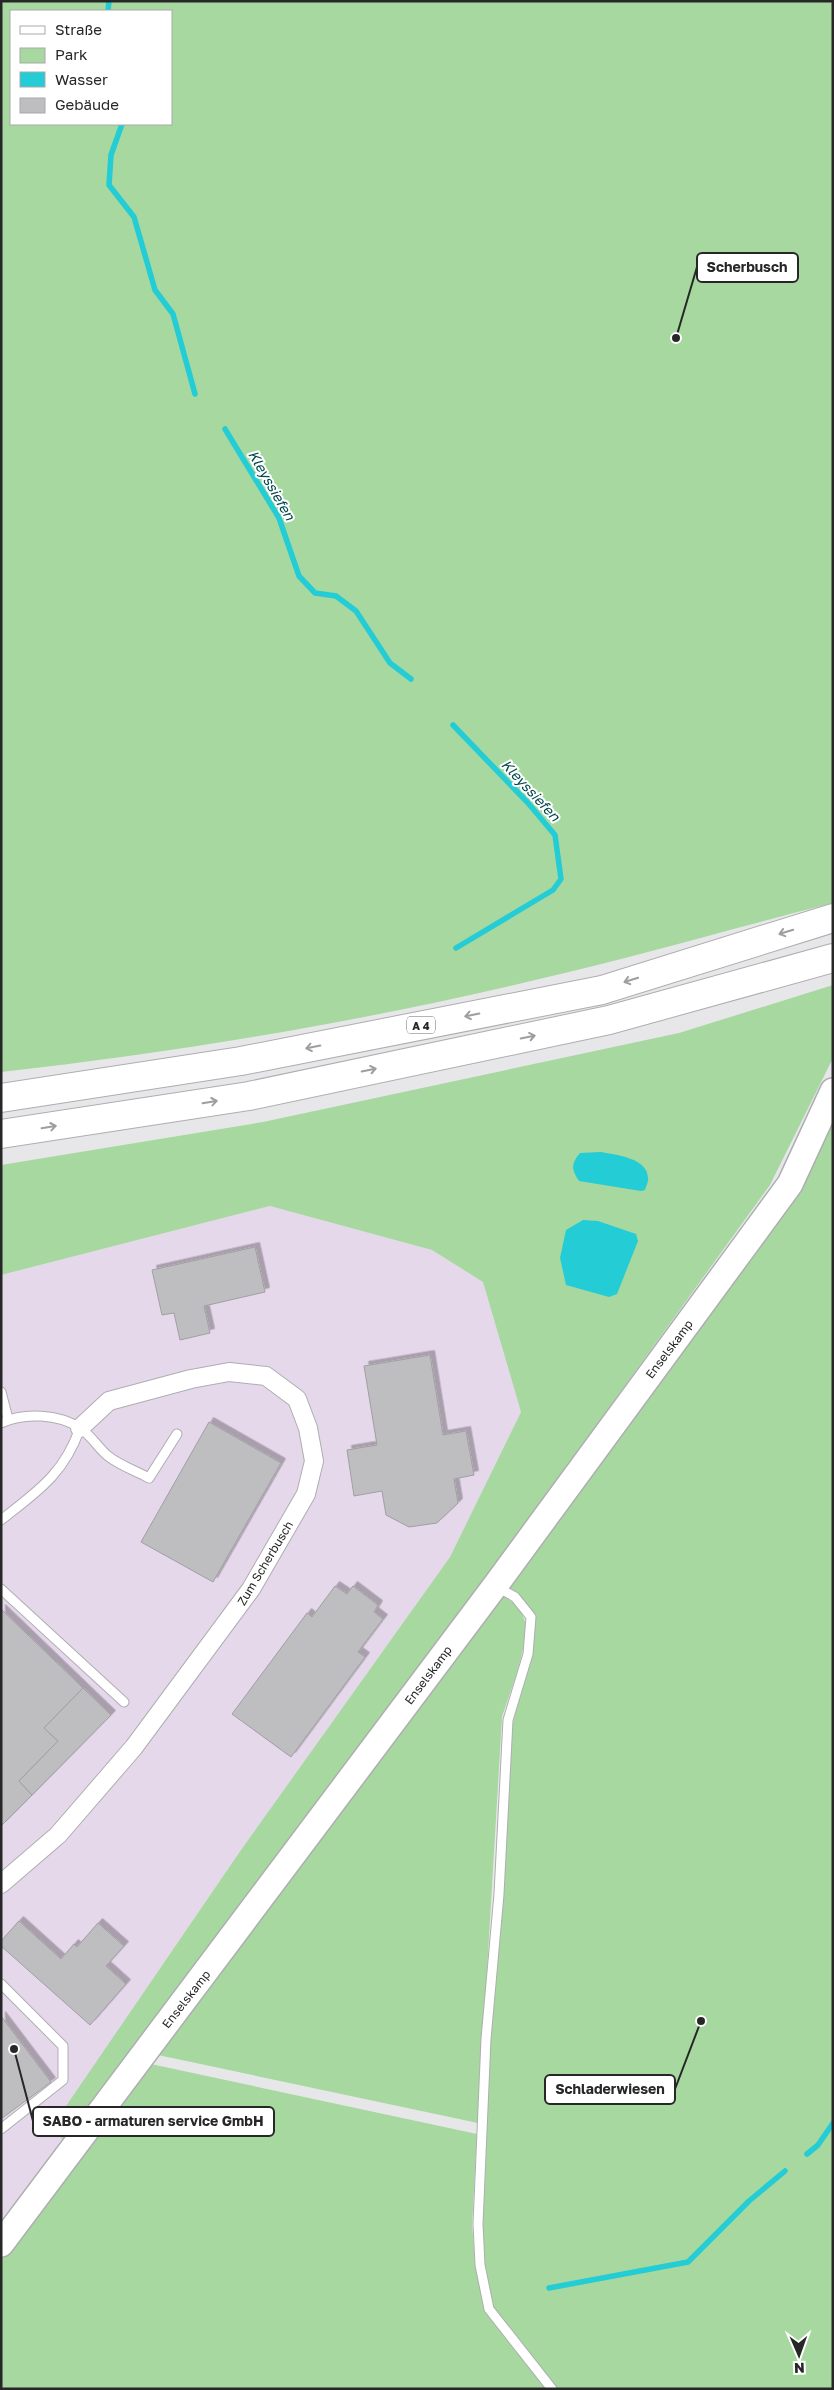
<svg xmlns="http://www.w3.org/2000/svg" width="834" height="2390" viewBox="0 0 834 2390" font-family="'Golos Text',sans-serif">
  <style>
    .industrial { fill: #e6d8eb }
    .green { fill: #a6d8a0; fill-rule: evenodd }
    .water { fill: #24ccd6 }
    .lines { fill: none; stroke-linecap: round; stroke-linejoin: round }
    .stream { stroke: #24ccd6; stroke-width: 5.5 }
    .building { fill: #bebec1; stroke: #a09fa2; filter: url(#shadow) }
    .service-casing { stroke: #aeaeb1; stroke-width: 11 }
    .minor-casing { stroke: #aeaeb1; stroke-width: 20 }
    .secondary-casing { stroke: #aeaeb1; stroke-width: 28 }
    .motorway-casing { stroke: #aeaeb1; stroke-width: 30 }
    .service { stroke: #fff; stroke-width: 9 }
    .minor { stroke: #fff; stroke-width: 18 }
    .secondary { stroke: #fff; stroke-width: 25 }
    .motorway { stroke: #fff; stroke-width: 28 }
    .oneway { stroke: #9e9e9e }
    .labels { text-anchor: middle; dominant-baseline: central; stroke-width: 4; stroke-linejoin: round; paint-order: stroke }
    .shield { fill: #fff; stroke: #686868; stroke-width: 1 }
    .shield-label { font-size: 11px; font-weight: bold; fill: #272728 }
    .street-label { font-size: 12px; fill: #272728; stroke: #fff }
    .water-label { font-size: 14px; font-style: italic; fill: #00484c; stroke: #fff }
    .leader { fill: none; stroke: #272728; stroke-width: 2 }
    .callout-dot { fill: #272728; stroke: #fff; stroke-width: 2 }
    .callout { fill: #fff; stroke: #272728; stroke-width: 2 }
    .callout-label { font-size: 14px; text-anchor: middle; font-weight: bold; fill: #272728 }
  </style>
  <defs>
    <filter id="shadow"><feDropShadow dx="4.5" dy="-4.5" stdDeviation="0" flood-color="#0004"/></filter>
  </defs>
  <rect width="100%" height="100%" fill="#e7e7ea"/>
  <path class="industrial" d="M270,1206L432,1250L483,1282L521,1412L450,1557L241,1850L52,2128L65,2141L1,2220V1275Z"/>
  <g class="green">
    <path d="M1,1H833V903C734,928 635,957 535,980C360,1022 180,1052 1,1072ZM171,11V124H11V11Z"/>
    <path d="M833,985L832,1060L770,1185L482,1583L65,2141L51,2128L241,1850L450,1557L521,1412L483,1282L432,1250L270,1206L1,1275V1165L263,1122L679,1033Z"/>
    <path d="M833,1120V2389H557L492,2306L483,2264L482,2223L490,2036L513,1723L531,1656L536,1617L520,1595L504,1584Z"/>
    <path d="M501,1594C511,1601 520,1607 524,1619C532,1638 508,1697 502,1717L478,2123L158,2055Z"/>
    <path d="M146,2063L477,2134L472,2225L476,2269L486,2311L548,2389H1V2257Z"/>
  </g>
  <g class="water">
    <path d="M601,1152C616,1155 648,1158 648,1178C649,1181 646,1186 645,1190L641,1191L579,1181C571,1169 571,1164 580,1153Z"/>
    <path d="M583,1220L598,1221L636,1234L638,1241L617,1294L609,1297L566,1285L560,1258L566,1230Z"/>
  </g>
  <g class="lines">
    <g class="stream">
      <path d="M108,11L109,1"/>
      <path d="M122,124L111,155L109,185L134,217L155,290L173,314L195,394"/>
      <path d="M225,429L279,518L299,576L315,593L336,596L356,611L390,663L411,679"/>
      <path d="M453,725L528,803L555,835L561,879L553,890L456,948"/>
      <path d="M807,2154L818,2145L833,2123"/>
      <path d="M549,2288L688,2262L749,2201L785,2171"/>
    </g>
  </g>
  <g class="building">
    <path d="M255,1247L265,1292L204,1306L210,1333L180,1340L174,1313L162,1315L152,1270Z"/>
    <path d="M430,1355L443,1435L466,1431L474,1475L454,1479L458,1503L437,1523L409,1527L386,1515L382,1491L354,1496L347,1450L377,1445L364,1366Z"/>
    <path d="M209,1422L281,1463L213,1582L141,1542Z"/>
    <path d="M335,1586L347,1594L353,1586L378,1605L374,1612L383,1619L358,1652L365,1657L291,1757L232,1714L307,1613L312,1617Z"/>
    <path d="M1,1609L83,1688L44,1728L58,1741L19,1781L32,1795L1,1826Z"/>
    <path d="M83,1688L111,1715L32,1795L19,1781L58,1741L44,1728Z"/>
    <path d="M19,1921L61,1959L74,1944L77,1947L98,1923L124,1946L106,1966L126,1984L90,2025L1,1946V1941Z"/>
    <path d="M1,2016L51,2082L1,2119Z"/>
  </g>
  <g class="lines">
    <defs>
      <g id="service">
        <path d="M1,1392L8,1419"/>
        <path d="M1,1423C24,1412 59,1414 80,1428C91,1435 98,1448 108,1456C119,1465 136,1471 149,1478L177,1434"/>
        <path d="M1,1520C38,1491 64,1474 80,1428"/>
        <path d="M497,1587L515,1597L531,1617L528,1654L508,1720L499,1894L486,2039L478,2224L480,2265L489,2309L552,2389"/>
        <path d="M1,1589L124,1702"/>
        <path d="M1,1984L63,2046V2080L1,2129"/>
      </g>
      <path id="minor" d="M1,1884L58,1835L134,1747L251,1589L306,1494L314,1461L308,1428L297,1399L266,1376L229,1372L191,1379L109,1401L80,1428"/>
      <path id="secondary" d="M1,2244L495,1586L749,1240L790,1184L833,1091"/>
      <g id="motorway">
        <path d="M1,1098L241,1061L602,990L833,918"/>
        <path d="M1,1134L249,1096L609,1020L833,958"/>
      </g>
    </defs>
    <use href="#service" class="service-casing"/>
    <use href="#minor" class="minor-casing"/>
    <use href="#secondary" class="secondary-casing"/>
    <use href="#motorway" class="motorway-casing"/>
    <use href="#service" class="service"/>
    <use href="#minor" class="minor"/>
    <use href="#secondary" class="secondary"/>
    <use href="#motorway" class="motorway"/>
  </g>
  <defs><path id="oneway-shaft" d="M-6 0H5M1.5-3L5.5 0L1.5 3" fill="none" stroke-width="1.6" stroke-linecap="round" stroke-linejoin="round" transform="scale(1.25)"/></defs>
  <g class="oneway">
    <use href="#oneway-shaft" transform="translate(786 932) rotate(163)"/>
    <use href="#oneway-shaft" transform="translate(631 980) rotate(163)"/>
    <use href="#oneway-shaft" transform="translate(472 1015) rotate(169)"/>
    <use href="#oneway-shaft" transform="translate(528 1037) rotate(-12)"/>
    <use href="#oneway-shaft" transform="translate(313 1047) rotate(169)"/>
    <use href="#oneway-shaft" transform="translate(369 1070) rotate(-12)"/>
    <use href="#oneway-shaft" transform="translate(210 1102) rotate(-9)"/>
    <use href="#oneway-shaft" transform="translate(49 1127) rotate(-9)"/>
  </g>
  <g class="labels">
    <rect class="shield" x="407" y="1016.5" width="28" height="17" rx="4"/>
    <g class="shield-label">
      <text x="421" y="1025">A 4</text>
    </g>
    <g class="street-label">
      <text transform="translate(669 1349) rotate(-53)">Enselskamp</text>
      <text transform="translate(265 1563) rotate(-59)">Zum Scherbusch</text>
      <text transform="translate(428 1675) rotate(-53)">Enselskamp</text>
      <text transform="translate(186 1999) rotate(-52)">Enselskamp</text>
    </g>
    <g class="water-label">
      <text transform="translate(272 485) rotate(60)">Kleyssiefen</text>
      <text transform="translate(531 790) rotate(47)">Kleyssiefen</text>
    </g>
  </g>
  <path class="leader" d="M676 338L697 267M701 2021L675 2089M14 2049L33 2121"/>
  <g class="callout-dot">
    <circle cx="676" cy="338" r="5"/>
    <circle cx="701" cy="2021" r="5"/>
    <circle cx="14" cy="2049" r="5"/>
  </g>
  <g class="callout">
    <rect x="697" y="253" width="101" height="29" rx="5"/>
    <rect x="545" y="2075" width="130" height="29" rx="5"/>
    <rect x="33" y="2107" width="241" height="29" rx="5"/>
  </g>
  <g class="callout-label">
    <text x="747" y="272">Scherbusch</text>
    <text x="610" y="2094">Schladerwiesen</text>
    <text x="153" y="2126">SABO - armaturen service GmbH</text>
  </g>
  <rect width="834" height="2390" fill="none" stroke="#272728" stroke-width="5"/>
  <rect x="10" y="10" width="162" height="115" fill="#ffffff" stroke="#a9a9a9"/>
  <rect x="20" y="26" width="25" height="8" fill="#ffffff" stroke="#a9a9a9"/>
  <text x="55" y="35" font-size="15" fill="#272728">Straße</text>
  <rect x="20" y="48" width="25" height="15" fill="#a6d8a0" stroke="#a9a9a9"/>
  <text x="55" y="60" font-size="15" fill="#272728">Park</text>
  <rect x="20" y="72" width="25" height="15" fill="#24ccd6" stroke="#a9a9a9"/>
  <text x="55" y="85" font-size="15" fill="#272728">Wasser</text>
  <rect x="20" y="98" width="25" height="15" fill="#bebec1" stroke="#a9a9a9"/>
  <text x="55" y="110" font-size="15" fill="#272728">Gebäude</text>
  <g transform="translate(799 2355) rotate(178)" stroke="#ffffff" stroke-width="4" paint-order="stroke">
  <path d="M0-4L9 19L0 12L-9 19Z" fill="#272728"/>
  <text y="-8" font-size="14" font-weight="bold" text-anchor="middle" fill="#272728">N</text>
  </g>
</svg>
